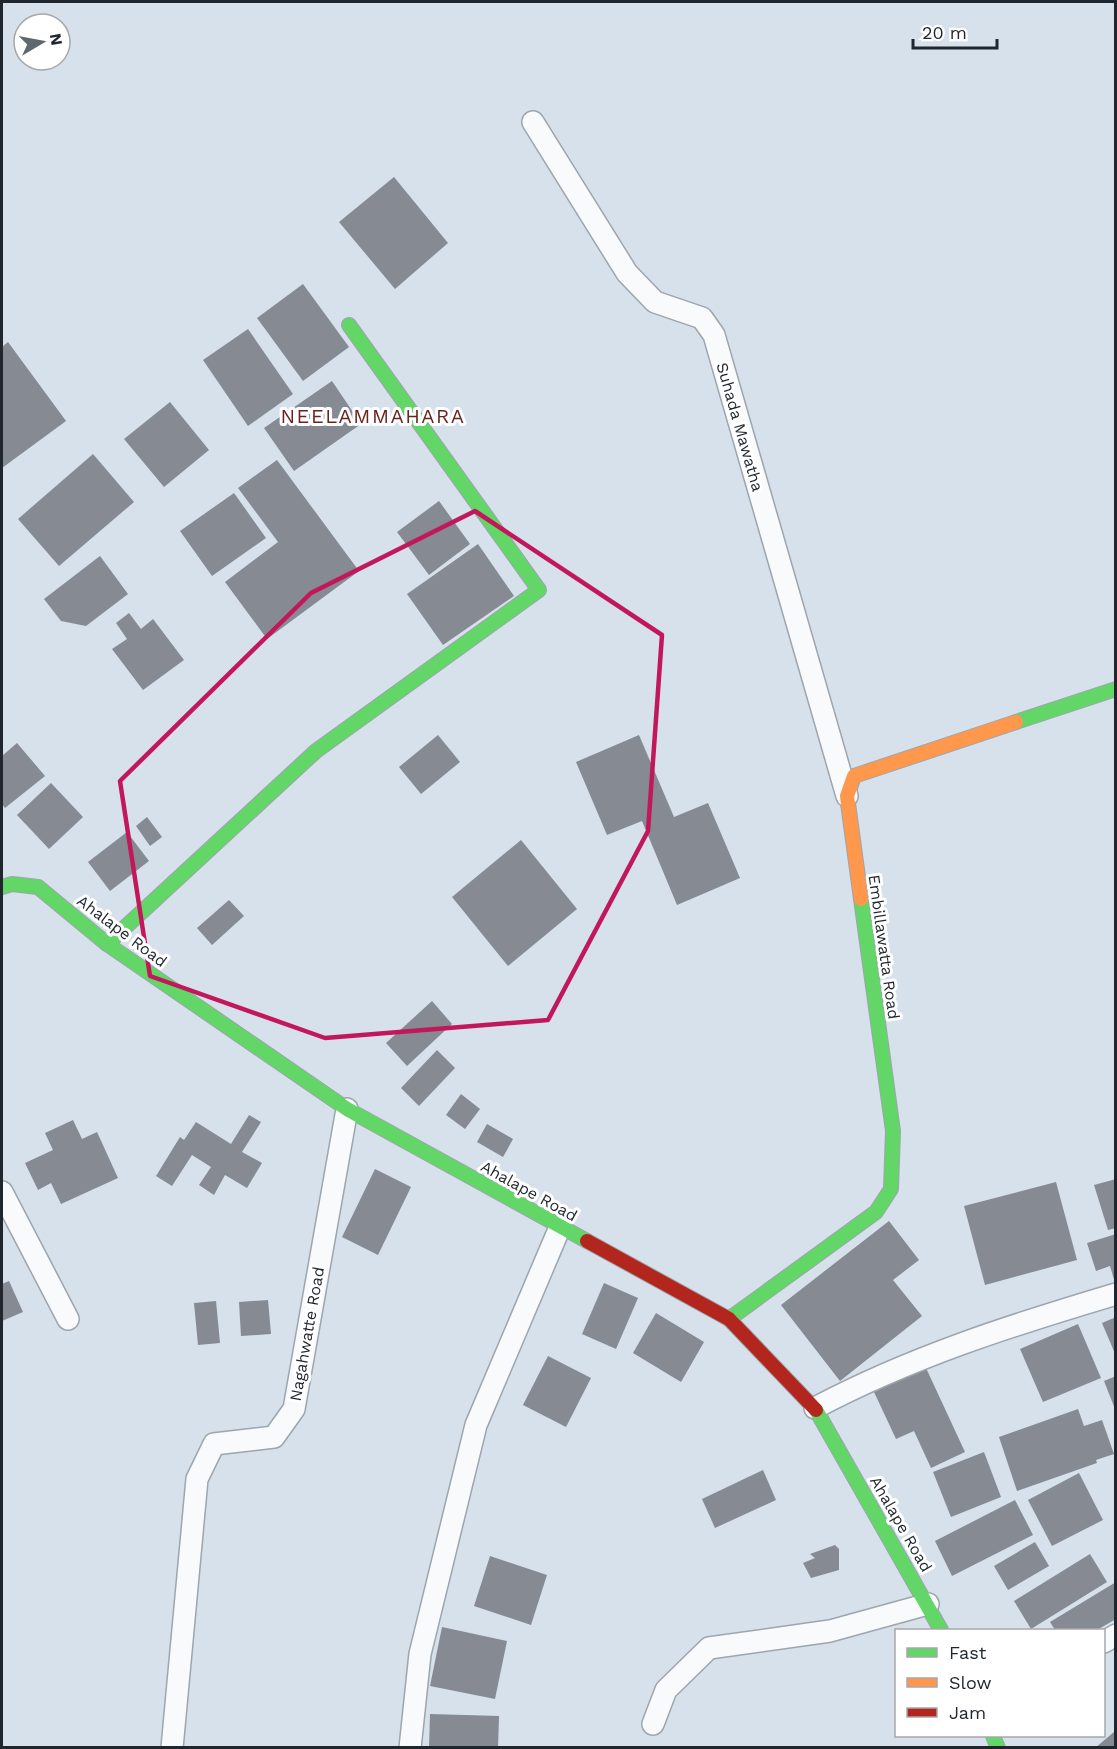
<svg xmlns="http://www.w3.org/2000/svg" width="1117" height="1749" viewBox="0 0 1117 1749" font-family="'Work Sans',sans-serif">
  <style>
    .building { fill: #858a93 }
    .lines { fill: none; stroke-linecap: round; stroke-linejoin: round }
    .street-casing { stroke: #9da5ad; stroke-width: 24 }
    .fast-casing { stroke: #9da5ad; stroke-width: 16 }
    .slow-casing { stroke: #9da5ad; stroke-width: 16 }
    .jam-casing { stroke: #9da5ad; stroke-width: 16 }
    .street { stroke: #f9fafc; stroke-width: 21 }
    .fast { stroke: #63d668; stroke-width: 14 }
    .slow { stroke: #ff974d; stroke-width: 14 }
    .jam { stroke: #b3261e; stroke-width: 14 }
    .marked { fill: none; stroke: #c2185b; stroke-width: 4.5; stroke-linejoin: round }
    .labels { text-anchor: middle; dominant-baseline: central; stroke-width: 6; stroke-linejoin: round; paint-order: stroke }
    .street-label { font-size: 16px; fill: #1f262d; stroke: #fff }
    .quarter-label { font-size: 20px; letter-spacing: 1.5px; fill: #68241d; stroke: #fff }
  </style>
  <rect width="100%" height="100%" fill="#d6e1ec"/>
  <g class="building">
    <path d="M394,177L448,243L395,289L339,222Z"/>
    <path d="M303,284L349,347L303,381L257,318Z"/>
    <path d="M248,329L293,394L248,426L203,360Z"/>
    <path d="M8,342L66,421L2,468V347Z"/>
    <path d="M332,381L361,424L294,471L264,428Z"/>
    <path d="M170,402L209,450L164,487L124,439Z"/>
    <path d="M93,454L134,502L59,566L18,519Z"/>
    <path d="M277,460L359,571L267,639L225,582L278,542L238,488Z"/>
    <path d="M234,493L266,538L212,576L180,531Z"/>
    <path d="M439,501L470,544L429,575L397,532Z"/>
    <path d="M478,544L514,596L443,645L407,594Z"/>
    <path d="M100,556L128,594L86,626L61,621L44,599Z"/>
    <path d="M129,613L141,629L153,619L184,660L143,690L112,649L127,639L116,623Z"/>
    <path d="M438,735L460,762L421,794L399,767Z"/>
    <path d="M639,735L674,817L708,803L740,878L677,905L642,821L607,835L576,762Z"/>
    <path d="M17,743L45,776L5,808L2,804V756Z"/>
    <path d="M51,783L83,817L49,849L17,815Z"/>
    <path d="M147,817L162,837L150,846L136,826Z"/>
    <path d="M127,832L149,861L110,891L88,862Z"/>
    <path d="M521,840L577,909L508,966L452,897Z"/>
    <path d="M229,900L244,916L212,945L197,928Z"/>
    <path d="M432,1001L452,1024L407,1066L386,1043Z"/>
    <path d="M437,1050L455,1068L419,1106L401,1088Z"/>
    <path d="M461,1094L480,1109L465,1129L446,1115Z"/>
    <path d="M249,1115L261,1122L242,1152L262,1163L247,1188L225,1175L214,1195L199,1185L211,1167L192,1155L172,1186L156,1176L180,1137L184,1140L196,1122L231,1144Z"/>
    <path d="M73,1120L82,1139L97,1132L118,1178L61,1204L51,1183L38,1190L25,1163L53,1150L45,1133Z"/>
    <path d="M487,1124L513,1139L503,1157L477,1142Z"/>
    <path d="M375,1169L411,1187L378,1255L342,1237Z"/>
    <path d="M1116,1179V1228L1108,1230L1094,1185Z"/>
    <path d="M1056,1182L1077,1260L985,1285L964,1206Z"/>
    <path d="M889,1221L919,1260L893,1280L922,1316L840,1381L781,1305Z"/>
    <path d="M1116,1234V1283H1115L1110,1266L1096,1271L1087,1243Z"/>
    <path d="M9,1281L23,1312L2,1321V1284Z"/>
    <path d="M604,1283L638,1298L616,1349L582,1334Z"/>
    <path d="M268,1300L271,1334L241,1336L239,1302Z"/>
    <path d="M216,1301L220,1343L198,1345L194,1303Z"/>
    <path d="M656,1313L704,1342L681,1382L633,1353Z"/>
    <path d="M1116,1317V1356L1102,1323Z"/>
    <path d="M1078,1324L1101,1378L1043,1402L1020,1349Z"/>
    <path d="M548,1356L591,1378L566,1427L523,1405Z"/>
    <path d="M926,1368L965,1452L931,1468L914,1431L896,1439L874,1392Z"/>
    <path d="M1116,1376V1409H1115L1104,1381Z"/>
    <path d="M1078,1409L1084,1426L1102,1420L1114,1454L1096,1460L1097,1463L1017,1491L999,1437Z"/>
    <path d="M984,1452L1001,1497L951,1517L933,1472Z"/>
    <path d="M763,1470L776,1500L715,1528L702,1499Z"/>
    <path d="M1079,1473L1103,1520L1052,1546L1028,1500Z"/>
    <path d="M1015,1500L1033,1535L952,1576L935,1541Z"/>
    <path d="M1035,1542L1049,1566L1008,1590L994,1566Z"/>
    <path d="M835,1545L839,1549V1570L811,1578L803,1563L815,1558L810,1554Z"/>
    <path d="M1090,1554L1107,1582L1031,1629L1014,1601Z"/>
    <path d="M490,1556L547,1575L531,1625L474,1606Z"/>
    <path d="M1116,1582V1619L1097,1630H1055L1050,1622Z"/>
    <path d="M442,1627L507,1641L495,1699L430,1686Z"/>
    <path d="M430,1714L499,1716L498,1748H429Z"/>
    <path d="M1114,1732L1116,1748H1095Z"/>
  </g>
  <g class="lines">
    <defs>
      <g id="street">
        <path d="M533,122L627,273L655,302L702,318L714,335L847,796"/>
        <path d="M2,1192L68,1319"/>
        <path d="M815,1408C911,1357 1012,1325 1116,1294"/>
        <path d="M1104,1642L1116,1635"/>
        <path d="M653,1724L666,1690L709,1648L830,1631L928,1604"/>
        <path d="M172,1748L197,1479L214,1444L274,1437L294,1409L347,1109"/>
        <path d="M410,1748L420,1654L476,1425L560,1227"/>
      </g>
      <g id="fast">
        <path d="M1016,722L1116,689"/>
        <path d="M2,887L12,884L38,887L107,944L347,1109L587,1241"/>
        <path d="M107,944L316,751L539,590L349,325"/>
        <path d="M729,1319L876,1212L891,1189L893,1131L861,899"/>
        <path d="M816,1410L941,1630"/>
        <path d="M993,1736L998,1748"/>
      </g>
      <path id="slow" d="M861,899L847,796L854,776L1016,722"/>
      <path id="jam" d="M587,1241L729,1319L816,1410"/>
    </defs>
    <use href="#street" class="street-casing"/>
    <use href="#fast" class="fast-casing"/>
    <use href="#slow" class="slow-casing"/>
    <use href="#jam" class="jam-casing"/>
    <use href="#street" class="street"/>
    <use href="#fast" class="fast"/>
    <use href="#slow" class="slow"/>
    <use href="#jam" class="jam"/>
  </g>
  <path class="marked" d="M475,511L662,635L648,831L548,1020L325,1038L150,976L120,781L311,593Z"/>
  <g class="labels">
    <g class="street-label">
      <text transform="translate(740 427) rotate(74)">Suhada Mawatha</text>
      <text transform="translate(122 931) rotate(37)">Ahalape Road</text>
      <text transform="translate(884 947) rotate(82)">Embillawatta Road</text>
      <text transform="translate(529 1191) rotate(29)">Ahalape Road</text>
      <text transform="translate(307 1334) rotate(-80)">Nagahwatte Road</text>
      <text transform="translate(901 1524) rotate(60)">Ahalape Road</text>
    </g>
    <g class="quarter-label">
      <text x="373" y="416">NEELAMMAHARA</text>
    </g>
  </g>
  <rect width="1117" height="1749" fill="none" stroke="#1f262d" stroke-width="6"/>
  <rect x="895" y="1629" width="210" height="108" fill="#ffffff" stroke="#a5a8ab" stroke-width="1.5"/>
  <rect x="907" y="1648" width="30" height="9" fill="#63d668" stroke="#a5a8ab" stroke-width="1.5"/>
  <text x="949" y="1659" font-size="18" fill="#1f262d">Fast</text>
  <rect x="907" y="1678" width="30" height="9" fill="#ff974d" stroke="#a5a8ab" stroke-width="1.5"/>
  <text x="949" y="1689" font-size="18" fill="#1f262d">Slow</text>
  <rect x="907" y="1708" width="30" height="9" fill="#b3261e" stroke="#a5a8ab" stroke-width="1.5"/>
  <text x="949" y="1719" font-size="18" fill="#1f262d">Jam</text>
  <g transform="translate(42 42) rotate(80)"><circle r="28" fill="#ffffff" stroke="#a5a8ab" stroke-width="1.5"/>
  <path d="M0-4.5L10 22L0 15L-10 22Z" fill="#5f6770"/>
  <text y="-9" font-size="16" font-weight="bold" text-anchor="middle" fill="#1f262d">N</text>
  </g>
  <path d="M913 39v9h84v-9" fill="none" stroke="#1f262d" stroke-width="3"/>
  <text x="922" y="39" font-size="18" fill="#1f262d" stroke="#ffffff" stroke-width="4.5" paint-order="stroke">20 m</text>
</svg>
